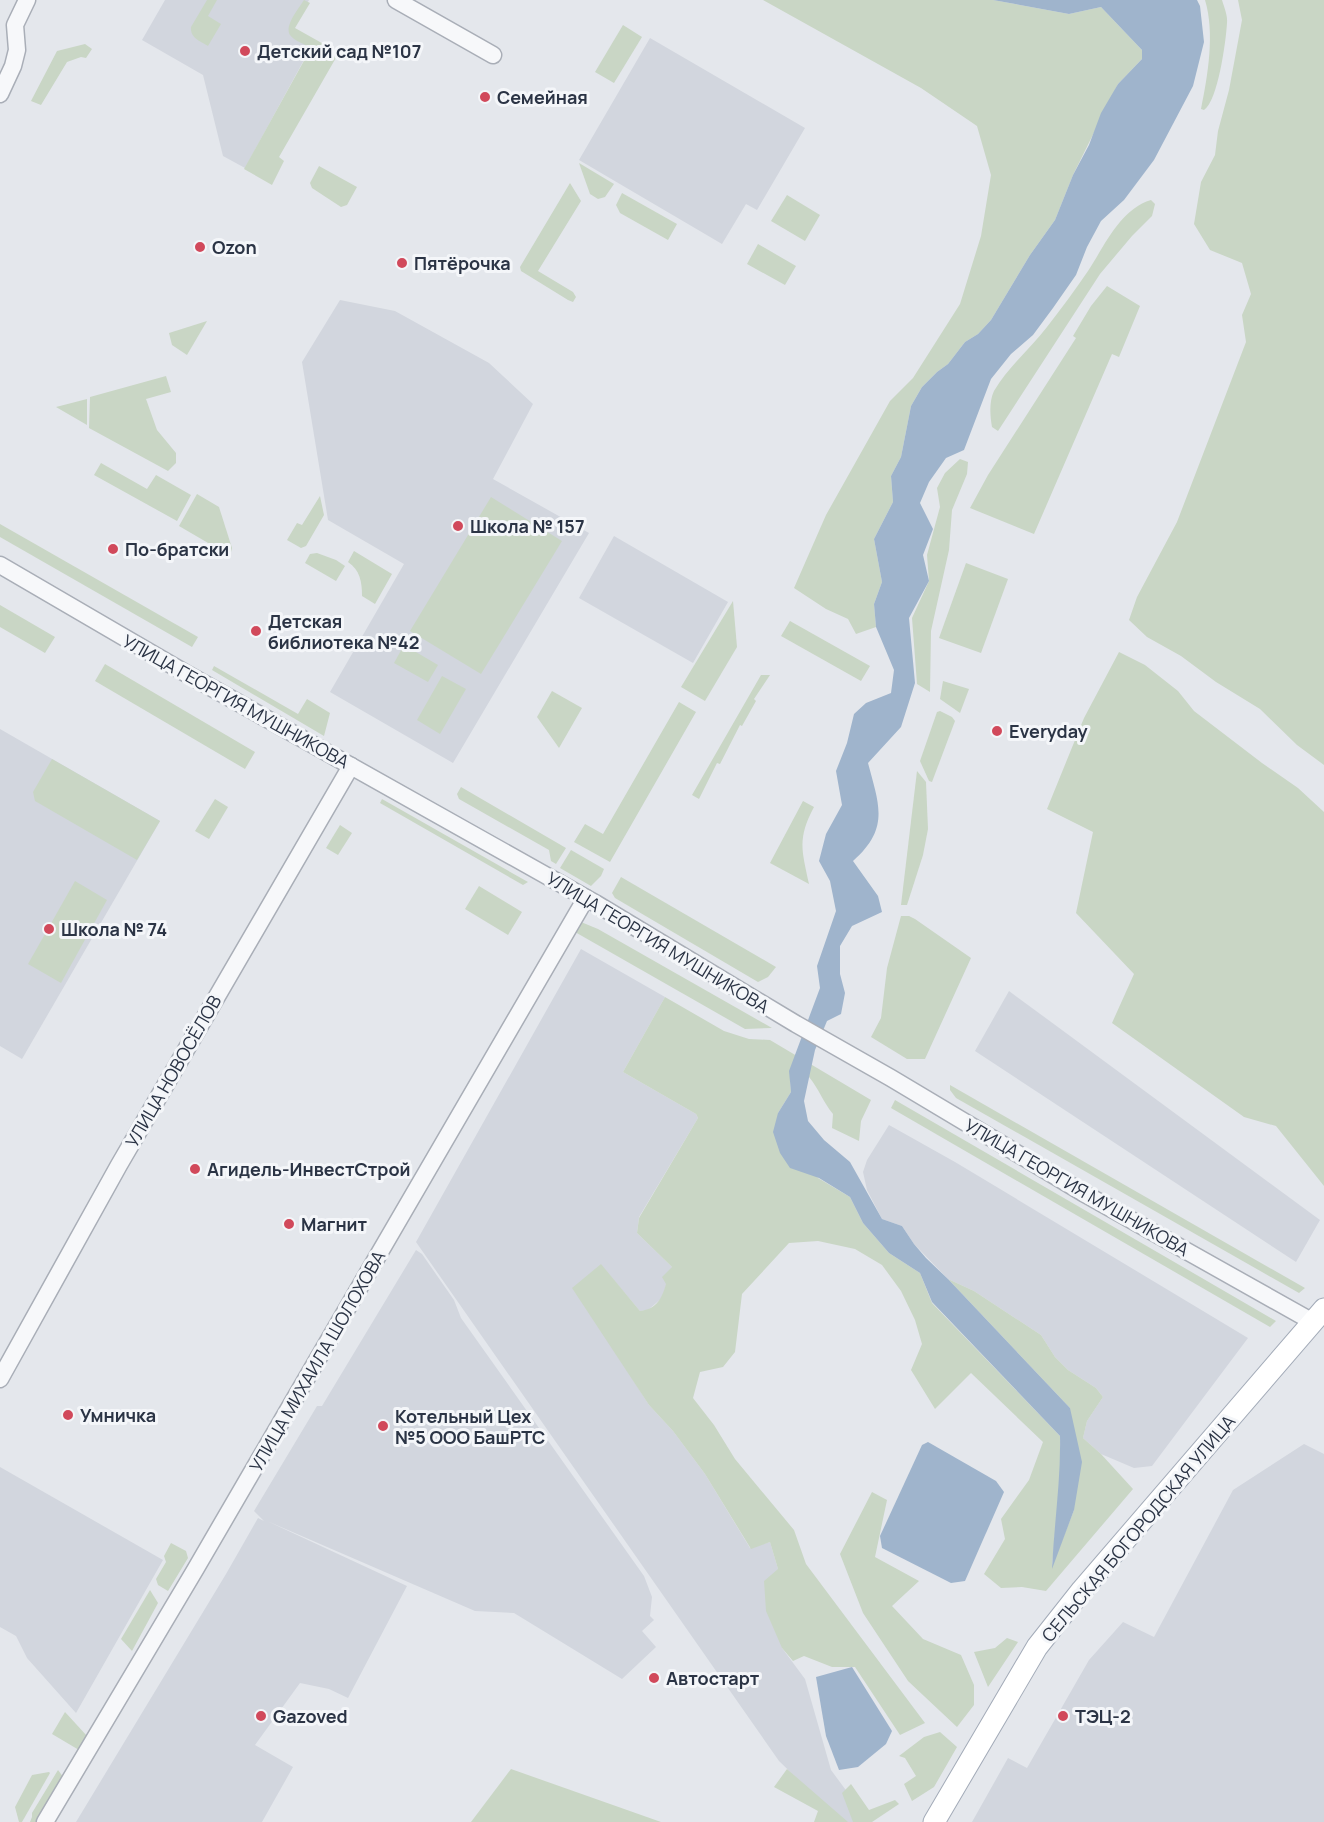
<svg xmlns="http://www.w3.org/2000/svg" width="1324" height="1822" viewBox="0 0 1324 1822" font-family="Manrope,sans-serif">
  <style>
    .built { fill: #d2d6de }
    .green { fill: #c9d6c5 }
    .water { fill: #9fb4cc }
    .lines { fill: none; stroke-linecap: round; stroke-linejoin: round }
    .minor-casing { stroke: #a9aeb7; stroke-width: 19 }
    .major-casing { stroke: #a3abb8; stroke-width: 23 }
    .minor { stroke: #f7f8fa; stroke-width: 16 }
    .major { stroke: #fff; stroke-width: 21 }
    .poi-dot { fill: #d1495b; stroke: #f4f6f9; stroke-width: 2 }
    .labels { text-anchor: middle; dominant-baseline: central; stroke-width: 6; stroke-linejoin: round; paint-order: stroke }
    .poi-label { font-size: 18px; font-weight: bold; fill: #2b3445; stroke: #f4f6f9; text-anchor: start }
    .street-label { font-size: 18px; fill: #2b3445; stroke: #f4f6f9 }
  </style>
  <rect width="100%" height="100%" fill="#e4e7ec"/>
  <g class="built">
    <path d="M165,0H309L290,34L311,47L245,168L223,156L203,75L142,40Z"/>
    <path d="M650,38L805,128L757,210L746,204L722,244L579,160Z"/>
    <path d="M340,300L395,311L489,363L533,404L493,479L589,533L453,763L330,692L404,564L328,520L302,362Z"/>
    <path d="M614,536L728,602L693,663L579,598Z"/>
    <path d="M0,729L160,821L22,1059L0,1046Z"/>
    <path d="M581,949L665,997L623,1072L696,1114L698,1118L639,1217L637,1233L672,1267L662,1298L648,1310L640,1311L601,1265L604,1334L649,1405L673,1431L705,1474L750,1548L770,1542L778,1569L782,1648L805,1679L831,1770L865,1816L856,1822H842L779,1761L416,1242Z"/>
    <path d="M1009,991L1320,1220L1296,1262L975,1051Z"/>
    <path d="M889,1125L955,1162L1248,1338L1152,1466L1134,1468L1101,1454L1083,1438L1087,1421L1103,1397L1096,1388L1068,1370L1055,1357L1041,1335L974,1291L948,1279L914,1244L902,1226L882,1219L867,1190L863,1172L867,1160Z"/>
    <path d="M416,1250L422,1254L454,1300L461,1318L644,1576L652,1597L650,1616L654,1620L642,1631L656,1647L622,1679L514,1613L475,1611L267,1521L407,1586L348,1698L329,1689L300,1683L255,1745L293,1767L262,1822H76L226,1574L258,1518L264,1521L254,1511L317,1406H322Z"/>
    <path d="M1304,1444L1324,1454V1822H972L1008,1758L1027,1768L1089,1660L1123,1622L1154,1637L1233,1490Z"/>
    <path d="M0,1467L163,1560L76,1713L27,1658L16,1636L0,1627Z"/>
  </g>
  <g class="green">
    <path d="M207,0H217L208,16L221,24L208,46C200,41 190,38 191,27Z"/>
    <path d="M304,0L310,3L295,28L336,51L337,56L279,157L284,161L272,185L244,169L311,48C305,44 294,41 290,35C284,26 299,8 304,0Z"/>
    <path d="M763,0H993L1069,14L1101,7L1142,50V59L1118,84L1073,175L1055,220L1030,255L991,320L978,334L965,342L948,364L937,372L922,387L911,406L901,457L891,476L893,502L874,539L882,582L874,604L876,627L856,634L848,619L826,609L794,588L826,515L890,401L913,378L960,304L981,236L991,175L977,126L921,88Z"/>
    <path d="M1205,0H1222C1224,7 1228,16 1227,23C1226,41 1218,101 1204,110L1201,109C1208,75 1215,33 1205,0Z"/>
    <path d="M1238,0H1324V765L1297,745L1260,709L1216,682L1181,656L1147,637L1129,620L1137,597L1177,522L1246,342L1242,315L1251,294L1242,263L1210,250L1194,224L1201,182L1215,155L1218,131L1229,90L1242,20Z"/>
    <path d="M623,25L642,37L614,83L595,72Z"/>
    <path d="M85,44L92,49L86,58L81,57L67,62L41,105L31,101L57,51Z"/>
    <path d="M579,163L614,184L605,197L598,199L590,194Z"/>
    <path d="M319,166L357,187L347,205L341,207L312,188L310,183Z"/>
    <path d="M570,183L581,201L538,271L573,292L576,297L573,302L568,300L521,271L520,267Z"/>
    <path d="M622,193L677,224L668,240L620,213L616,205Z"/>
    <path d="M787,195L820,215L805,241L771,221Z"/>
    <path d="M1151,200L1155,204L1152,216L1132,236L1100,274L998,431L992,427C990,416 989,401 994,391C1008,367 1031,348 1047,327C1061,309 1075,290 1088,271C1104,247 1120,209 1151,200Z"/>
    <path d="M758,244L796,266L785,285L747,264Z"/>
    <path d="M1107,286L1140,306L1119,357L1112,354L1034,534L970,508L988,475L1076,338L1073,336L1091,306Z"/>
    <path d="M207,321L187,355L172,345L169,333Z"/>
    <path d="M166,376L171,392L146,399L157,430L176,453V463L168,471L89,428L90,397Z"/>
    <path d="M87,399V425L56,407Z"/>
    <path d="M960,459L968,462L967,474L952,510L949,550L931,631L930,692L917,684L912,618L929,581L927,555L940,507L937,488L945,473Z"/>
    <path d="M101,463L147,489L156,475L191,495L177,521L94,475Z"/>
    <path d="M197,494L219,507L232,548L231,552L227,554L179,526Z"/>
    <path d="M320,496L324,515L306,546L301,548L287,540L297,523L302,525Z"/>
    <path d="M491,497L562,541L481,674L410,631Z"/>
    <path d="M0,524L198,637L192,647L0,537Z"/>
    <path d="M354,551L392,574L375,604L362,596C362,582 360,570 348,562Z"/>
    <path d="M317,553L336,560L345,566L336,581L305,563L310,554Z"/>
    <path d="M966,563L1008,579L981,653L939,638Z"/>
    <path d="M733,601L737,647L705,701L681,687Z"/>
    <path d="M0,605L55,637L45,653L0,627Z"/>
    <path d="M790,621L870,666L861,681L781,636Z"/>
    <path d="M404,645L438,665L428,682L394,663Z"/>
    <path d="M1119,652L1145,665L1178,691L1194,711L1262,763L1298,788L1324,812V1186L1276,1126L1244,1117L1112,1023L1134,974L1076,913L1093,832L1047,809L1084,718Z"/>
    <path d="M105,664L255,752L245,769L95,681Z"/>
    <path d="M214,666L298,714L307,699L330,713L324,736L212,670Z"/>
    <path d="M761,675H770L754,699L756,701L742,726L740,725L720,764L717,763L699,799L692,795Z"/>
    <path d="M442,676L466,689L440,734L417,720Z"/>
    <path d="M943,681L969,689L960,713L940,699Z"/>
    <path d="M552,691L582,708L559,748L537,717Z"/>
    <path d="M679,702L696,712L610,862L574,842L585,824L603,834Z"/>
    <path d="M940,711L952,717L955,721L932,782L929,781L920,761L937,712Z"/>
    <path d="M52,759L160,821L137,860L35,801L33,792Z"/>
    <path d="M917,771L926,782L928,829L923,855L907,905H901Z"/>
    <path d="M461,787L566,848L556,864L551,861L549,850L459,799L457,794Z"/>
    <path d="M215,799L228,807L209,839L195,831Z"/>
    <path d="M382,799L528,882L523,885L380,803Z"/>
    <path d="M803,801L814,807C797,839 802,850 809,884L770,863Z"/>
    <path d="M340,825L352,833L338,855L326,848Z"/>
    <path d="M571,850L604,869L601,876L591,886L560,868Z"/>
    <path d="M621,877L776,967L768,977L758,982L615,898L612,893Z"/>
    <path d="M75,881L107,900L61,983L28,964Z"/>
    <path d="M479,886L522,912L508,935L465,909Z"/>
    <path d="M901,916H909L915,919L971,958L925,1059H907L871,1037L881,1018L887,968Z"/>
    <path d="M581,922L598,929L772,1028L745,1029L575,932Z"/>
    <path d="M665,997L724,1031L749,1039L770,1040L871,1100L861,1121L859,1141L832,1128L833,1114C823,1102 819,1089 809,1077L790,1078L791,1092L778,1113L818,1178L850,1197L863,1223L889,1253L920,1273L932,1303L1060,1436L1061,1470L1052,1566L1074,1510L1070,1408L948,1279L974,1291L1041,1335L1055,1357L1068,1370L1096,1388L1103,1397L1087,1421L1083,1438L1101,1454L1133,1489L1046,1591L1022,1587L1001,1588L984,1574L1005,1539L1001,1519L1029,1480L1043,1442L971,1373L935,1409L911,1370L922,1344L915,1320L901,1291L882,1265L855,1249L818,1241L789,1243L742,1294L735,1352L723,1367L700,1372L693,1398L714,1425L735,1459L794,1530L806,1564L925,1723L900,1735L855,1667H832L804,1656L793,1661L782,1648L766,1611L764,1581L778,1569L770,1542L751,1549L705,1474L673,1431L649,1405L572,1288L601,1264L640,1311C657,1309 662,1298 666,1284L662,1277L672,1267L637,1233L639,1218L698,1118L696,1114L623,1072Z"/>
    <path d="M950,1085L1305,1288L1299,1293L956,1098L950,1090Z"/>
    <path d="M895,1100L1276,1321L1270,1327L891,1108Z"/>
    <path d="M872,1492L887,1500L875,1557L919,1581L892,1606L923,1639L961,1655L974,1685V1705L957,1727L908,1681L863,1613L840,1554Z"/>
    <path d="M171,1543L186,1551L188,1558L168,1591L158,1585L156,1579L166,1562L164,1556Z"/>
    <path d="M150,1590L158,1603L132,1651L121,1639Z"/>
    <path d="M1007,1638L1018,1642L988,1687L974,1652L995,1648Z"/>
    <path d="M65,1712L87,1736L79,1750L52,1734Z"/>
    <path d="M940,1732L957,1747L934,1787L912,1801L904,1784L916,1776L905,1758L899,1756L924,1737Z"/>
    <path d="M511,1769L661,1822H471Z"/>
    <path d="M787,1769L848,1822H814L818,1811L774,1787Z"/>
    <path d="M58,1770L64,1778L42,1822H30L32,1817V1813Z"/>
    <path d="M49,1772L50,1773L22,1822H19L15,1807L32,1775Z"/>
    <path d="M851,1784L869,1810L895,1800L899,1804L872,1822H853L842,1793Z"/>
  </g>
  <g class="water">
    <path d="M993,0H1197L1200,6L1204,42L1193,86L1154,160L1124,200L1101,221L1087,247L1076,275L1053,308L1033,335L1011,354L991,379L964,450L946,458L929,482L920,503L933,529L923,555L929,581L909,618L915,683L901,727L868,763C879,805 890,828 853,861L878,896L882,912L852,926L840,946V974L845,993L841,1014L827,1021L815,1050L804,1101L808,1121L824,1140L850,1162L882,1219L902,1226L914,1244L926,1258L948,1279L1070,1408L1082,1462L1074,1510L1052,1569C1054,1524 1061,1480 1060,1436L932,1302L920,1273L889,1253L863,1223L850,1197L819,1178L790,1168L780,1153L773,1132L778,1113L791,1092L789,1071L820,988L817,966L836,911L830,881L819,861L826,834L842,805L836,771L847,743L854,714L866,703L891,693L894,670L876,627L874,604L882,582L874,539L893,502L891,476L901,457L911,406L922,387L937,372L948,364L965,342L978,334L991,320L1030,255L1055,220L1073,175L1089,145L1101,113L1118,84L1142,59V50L1101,7L1069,14Z"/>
    <path d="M928,1442L996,1481L1004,1492L965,1581L951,1583L882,1548L880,1536L922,1445Z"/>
    <path d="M852,1667L892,1731L886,1744L858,1767L839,1770L826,1736L816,1677Z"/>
  </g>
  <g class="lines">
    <defs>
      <g id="minor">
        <path d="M396,0L493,55"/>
        <path d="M0,94L13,66L17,50L15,25L27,0"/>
        <path d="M0,565L187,674L595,903L796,1024L891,1078L1085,1194L1313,1322"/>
        <path d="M0,1379L119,1165L351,766"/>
        <path d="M45,1822L195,1570L586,898"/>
      </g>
      <path id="major" d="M934,1822L1037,1647L1082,1590L1324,1309"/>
    </defs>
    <use href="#minor" class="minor-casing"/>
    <use href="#major" class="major-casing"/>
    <use href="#minor" class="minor"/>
    <use href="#major" class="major"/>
  </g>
  <g class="poi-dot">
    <circle cx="245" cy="51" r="6"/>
    <circle cx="485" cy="97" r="6"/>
    <circle cx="200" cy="247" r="6"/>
    <circle cx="402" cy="263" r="6"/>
    <circle cx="458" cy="526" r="6"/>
    <circle cx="113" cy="549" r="6"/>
    <circle cx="256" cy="631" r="6"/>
    <circle cx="997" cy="731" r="6"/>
    <circle cx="49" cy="929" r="6"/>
    <circle cx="195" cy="1169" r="6"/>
    <circle cx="289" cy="1224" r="6"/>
    <circle cx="68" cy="1415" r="6"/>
    <circle cx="383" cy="1426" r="6"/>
    <circle cx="654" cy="1678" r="6"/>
    <circle cx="261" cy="1716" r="6"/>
    <circle cx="1063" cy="1716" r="6"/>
  </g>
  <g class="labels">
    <g class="poi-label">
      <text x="257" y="51">Детский сад №107</text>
      <text x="497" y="97">Семейная</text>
      <text x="212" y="247">Ozon</text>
      <text x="414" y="263">Пятёрочка</text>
      <text x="470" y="526">Школа № 157</text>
      <text x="125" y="549">По-братски</text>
      <text x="268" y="621">Детская<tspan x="268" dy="21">библиотека №42</tspan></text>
      <text x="1009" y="731">Everyday</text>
      <text x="61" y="929">Школа № 74</text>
      <text x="207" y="1169">Агидель-ИнвестСтрой</text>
      <text x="301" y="1224">Магнит</text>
      <text x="80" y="1415">Умничка</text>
      <text x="395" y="1416">Котельный Цех<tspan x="395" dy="21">№5 ООО БашРТС</tspan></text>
      <text x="666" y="1678">Автостарт</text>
      <text x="273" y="1716">Gazoved</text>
      <text x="1075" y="1716">ТЭЦ-2</text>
    </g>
    <g class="street-label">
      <text transform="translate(236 701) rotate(29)">УЛИЦА ГЕОРГИЯ МУШНИКОВА</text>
      <text transform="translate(658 942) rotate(31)">УЛИЦА ГЕОРГИЯ МУШНИКОВА</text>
      <text transform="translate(173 1071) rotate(-60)">УЛИЦА НОВОСЁЛОВ</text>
      <text transform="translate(1077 1187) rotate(30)">УЛИЦА ГЕОРГИЯ МУШНИКОВА</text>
      <text transform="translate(317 1361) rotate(-60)">УЛИЦА МИХАИЛА ШОЛОХОВА</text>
      <text transform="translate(1138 1528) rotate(-50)">СЕЛЬСКАЯ БОГОРОДСКАЯ УЛИЦА</text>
    </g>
  </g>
</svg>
